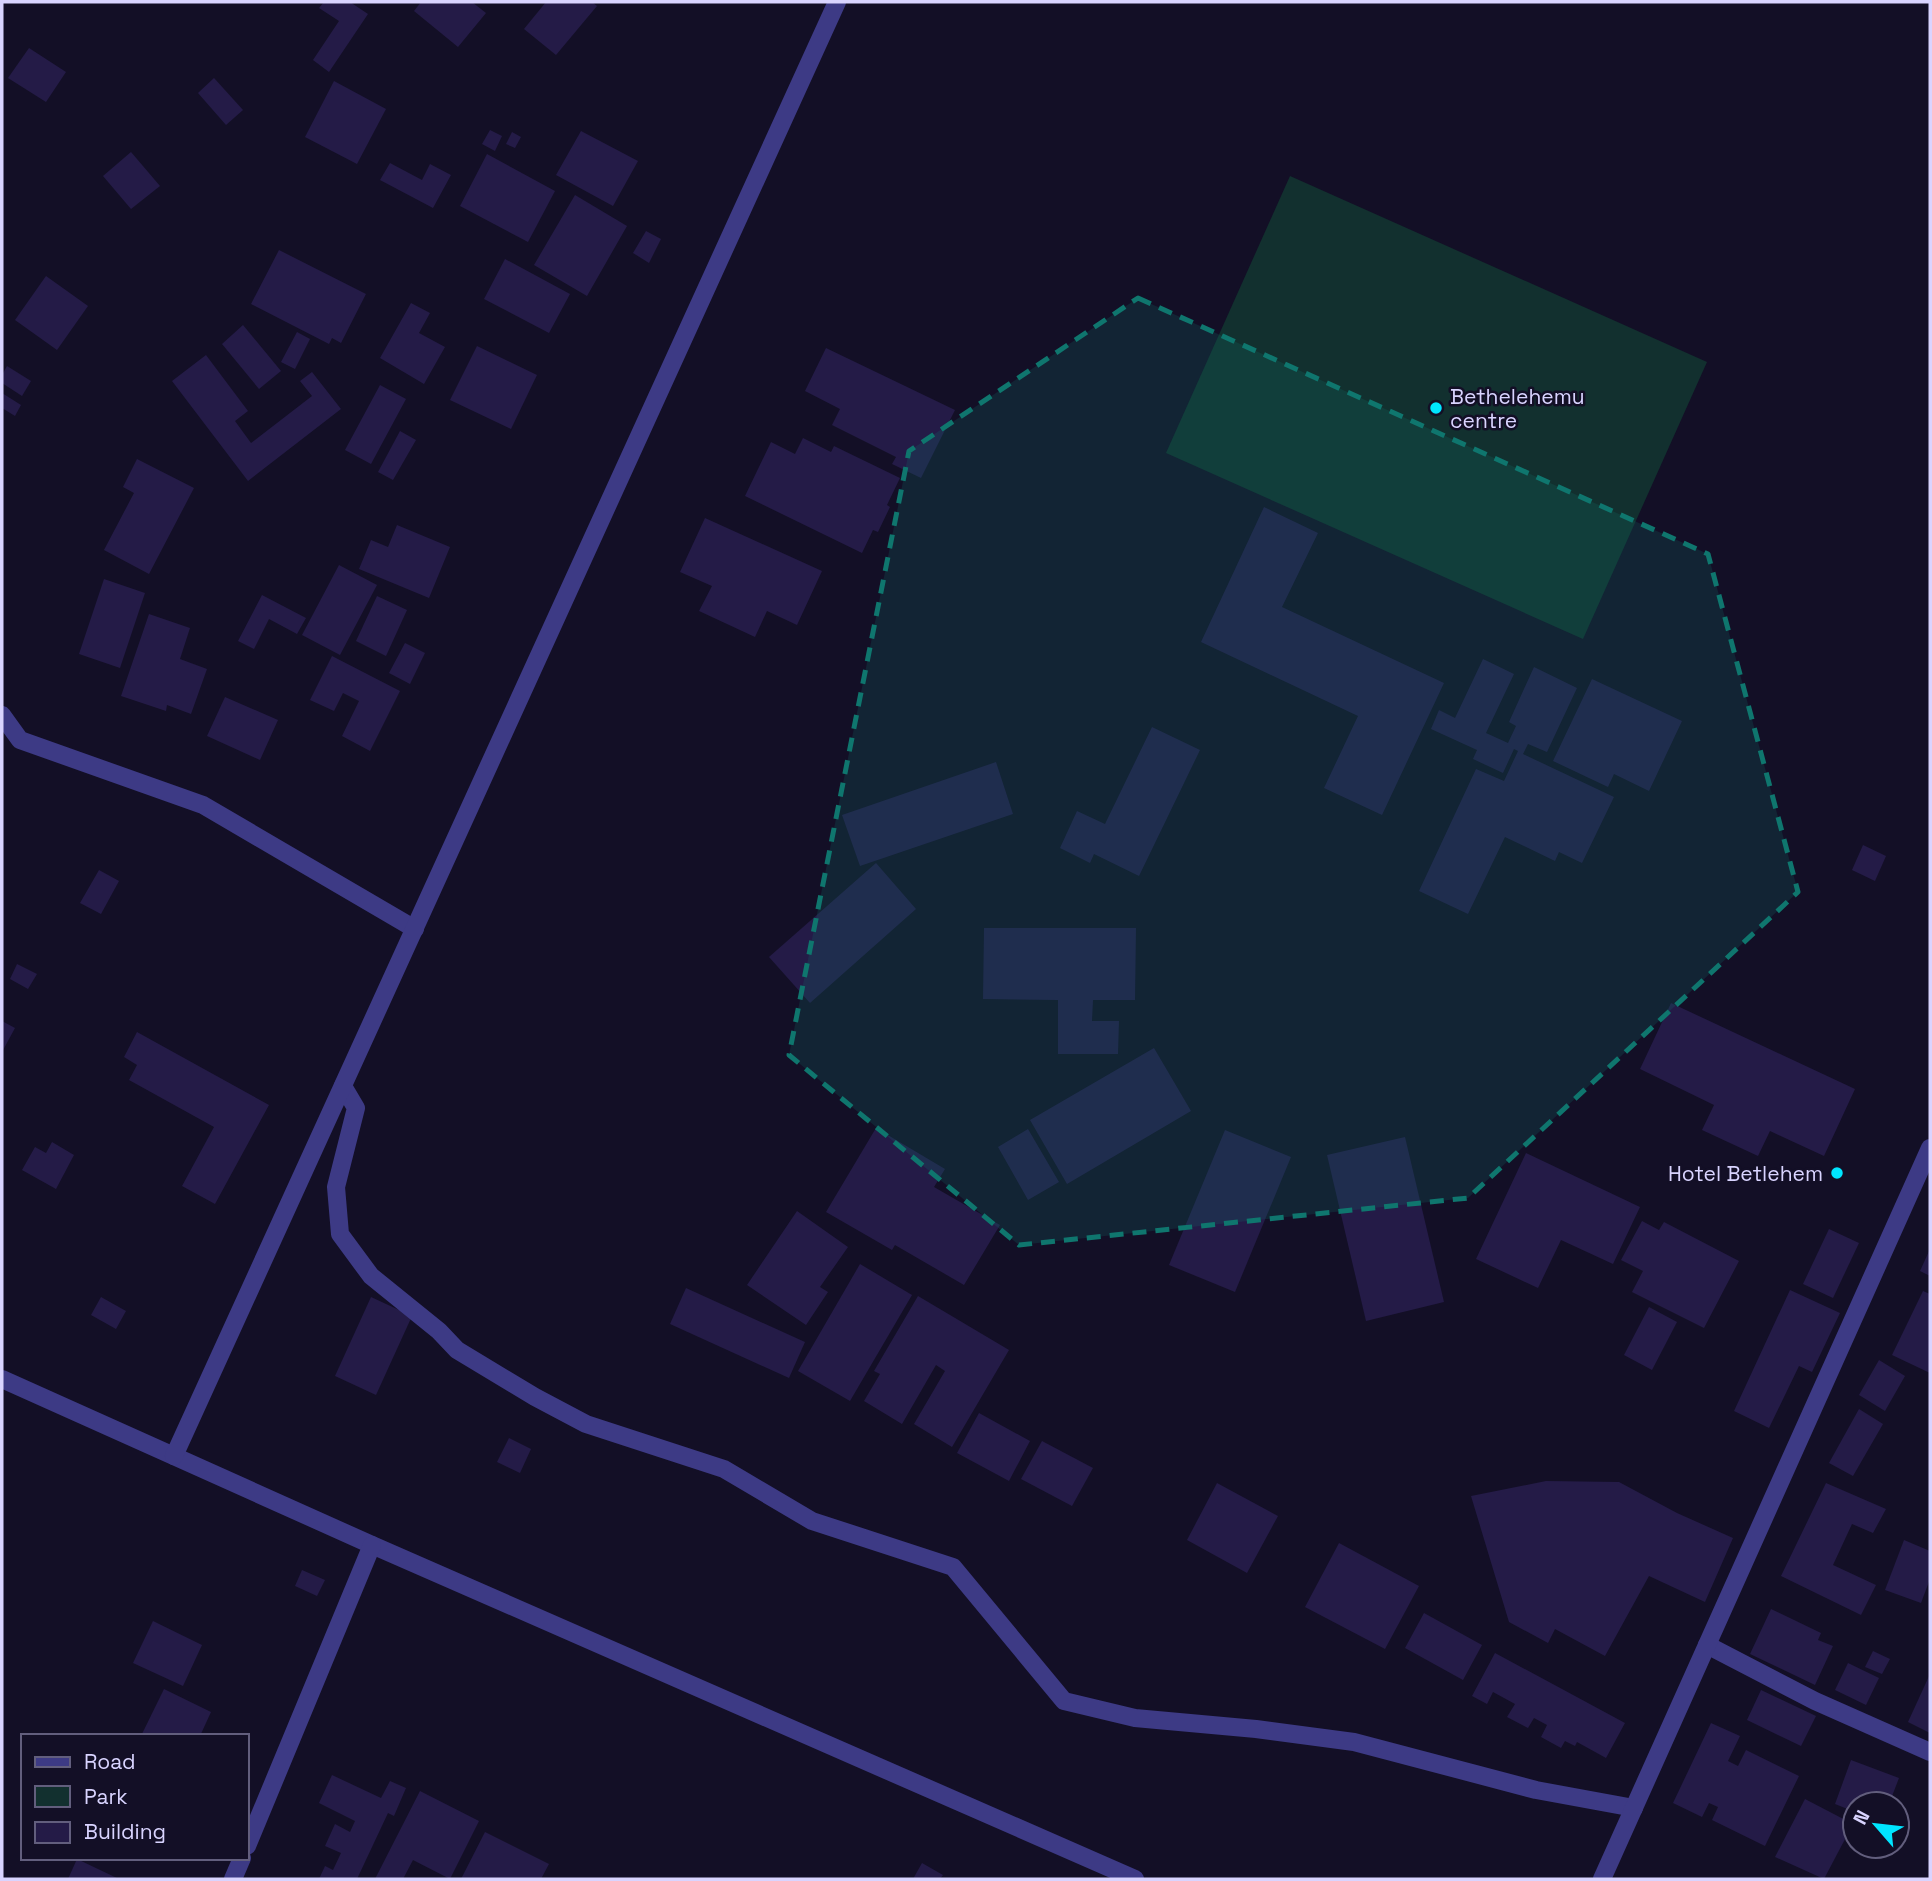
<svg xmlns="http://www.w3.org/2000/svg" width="1932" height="1881" viewBox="0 0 1932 1881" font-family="'Space Grotesk',sans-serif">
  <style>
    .green { fill: #12302f }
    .building { fill: #241b47 }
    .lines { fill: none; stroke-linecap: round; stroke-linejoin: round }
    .street { stroke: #3d3a85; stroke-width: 18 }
    .marked { fill: #0f766e; fill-opacity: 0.2; stroke: #0f766e; stroke-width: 5; stroke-dasharray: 14 9; stroke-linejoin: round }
    .poi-dot { fill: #00e5ff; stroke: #130f26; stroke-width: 2.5 }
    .labels { text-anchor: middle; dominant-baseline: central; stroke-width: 5; stroke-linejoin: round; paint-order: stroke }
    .poi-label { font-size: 21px; fill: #d9d4ff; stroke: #130f26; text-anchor: start }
  </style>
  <rect width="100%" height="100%" fill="#130f26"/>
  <path class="green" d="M1290,176L1707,362L1583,639L1166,453Z"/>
  <g class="building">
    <path d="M324,2H350L368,14L329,72L313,60L339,21L319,8Z"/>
    <path d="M421,2H472L486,13L458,47L414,11Z"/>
    <path d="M546,2H592L597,6L556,55L524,29Z"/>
    <path d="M29,48L66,72L46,102L8,78Z"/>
    <path d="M214,78L243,110L226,125L198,93Z"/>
    <path d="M334,81L386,109L357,164L305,137Z"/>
    <path d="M490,130L502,136L495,151L482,144Z"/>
    <path d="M581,131L638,161L613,206L556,175Z"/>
    <path d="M512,132L521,137L515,148L506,144Z"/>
    <path d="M131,152L160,186L131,209L103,176Z"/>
    <path d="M487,154L555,191L528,242L460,206Z"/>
    <path d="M390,163L422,180L430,164L451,175L433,208L380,180Z"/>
    <path d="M575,195L627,226L587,296L534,265Z"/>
    <path d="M646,231L661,239L649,263L633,253Z"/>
    <path d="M279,250L366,294L341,343L332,338L329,344L251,304Z"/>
    <path d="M505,259L570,294L549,333L484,299Z"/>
    <path d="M46,276L88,306L57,350L15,320Z"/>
    <path d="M411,303L430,313L419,333L445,347L424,384L380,358Z"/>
    <path d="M243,325L281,371L259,389L222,344Z"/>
    <path d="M297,332L310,339L295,369L281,362Z"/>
    <path d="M477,346L537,375L511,429L450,400Z"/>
    <path d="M826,348L955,410L921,478L892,464L896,457L832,425L840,409L805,391Z"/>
    <path d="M206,355L248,411L235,421L251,443L312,396L300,381L312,372L341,409L248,481L172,381Z"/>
    <path d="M7,366L31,381L22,396L2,383V375Z"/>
    <path d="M380,385L406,399L371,464L345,450Z"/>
    <path d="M2,393L21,405L15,416L2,408Z"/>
    <path d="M400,431L416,440L393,480L378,472Z"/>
    <path d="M803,438L831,452L834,446L900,478L887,505L890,507L878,532L873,530L862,553L745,496L771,442L795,454Z"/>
    <path d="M137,459L194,488L149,574L104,550L134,493L123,487Z"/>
    <path d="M1264,507L1318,533L1282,607L1444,683L1382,815L1324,788L1358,716L1201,642Z"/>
    <path d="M705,518L822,571L797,625L767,611L755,637L699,611L712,586L680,572Z"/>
    <path d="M397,525L450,547L429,598L359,569L371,540L388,547Z"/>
    <path d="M339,565L377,585L340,655L302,635Z"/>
    <path d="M104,579L145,593L120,668L79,654Z"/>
    <path d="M262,595L306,618L297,634L269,619L254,649L238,641Z"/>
    <path d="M377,596L407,610L386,656L356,641Z"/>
    <path d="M149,614L190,628L180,659L207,669L191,714L167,705L166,711L121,696Z"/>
    <path d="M405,643L425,653L410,684L389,673Z"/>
    <path d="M332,656L400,691L370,751L342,736L359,701L343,693L334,711L310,700Z"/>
    <path d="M1483,659L1514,674L1486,733L1508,743L1516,726L1509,722L1534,667L1577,688L1547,752L1528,744L1523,754L1614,797L1582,863L1559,852L1555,861L1505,837L1468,914L1419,891L1476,769L1504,781L1518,751L1514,749L1503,773L1473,759L1477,750L1431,729L1439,710L1455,718Z"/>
    <path d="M1592,679L1682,721L1649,791L1614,774L1608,787L1553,761Z"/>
    <path d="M225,697L278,720L260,760L207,736Z"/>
    <path d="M1152,727L1200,750L1139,876L1094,854L1090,863L1060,848L1077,811L1105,824Z"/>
    <path d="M996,762L1013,814L860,866L842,815Z"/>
    <path d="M1863,845L1886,856L1875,881L1852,870Z"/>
    <path d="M876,863L916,909L810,1003L769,957Z"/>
    <path d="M99,870L119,881L101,914L80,903Z"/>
    <path d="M984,928H1136L1135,1000H1093L1092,1021H1119L1118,1054H1058V1000L983,999Z"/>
    <path d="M17,964L37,974L28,989L10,979Z"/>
    <path d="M1671,1003L1855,1089L1824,1156L1770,1131L1758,1156L1702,1130L1714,1105L1640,1069Z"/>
    <path d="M2,1021L15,1028L2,1052Z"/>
    <path d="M137,1032L269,1105L215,1204L182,1186L214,1127L129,1080L137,1065L124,1057Z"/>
    <path d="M1154,1048L1191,1111L1067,1184L1030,1120Z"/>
    <path d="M876,1128L945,1169L934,1187L1000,1225L964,1285L895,1245L892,1250L826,1212Z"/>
    <path d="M1028,1129L1059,1182L1028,1200L998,1147Z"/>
    <path d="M1225,1130L1291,1157L1235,1292L1169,1265Z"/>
    <path d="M1405,1137L1444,1302L1366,1321L1327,1155Z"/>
    <path d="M52,1142L74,1155L56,1189L22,1170L35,1147L46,1153Z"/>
    <path d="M1526,1153L1640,1207L1613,1264L1561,1240L1538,1288L1476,1259Z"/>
    <path d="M797,1211L848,1247L820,1287L828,1292L806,1325L747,1285Z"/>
    <path d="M1642,1221L1659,1230L1664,1222L1739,1261L1704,1328L1632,1292L1643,1271L1621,1260Z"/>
    <path d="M1829,1229L1859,1243L1833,1298L1803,1284Z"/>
    <path d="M1930,1249V1276L1920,1271Z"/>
    <path d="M860,1264L912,1295L850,1401L798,1371Z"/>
    <path d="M686,1288L805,1342L789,1378L670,1324Z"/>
    <path d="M1790,1290L1840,1313L1812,1372L1799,1366L1769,1428L1734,1411Z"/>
    <path d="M1923,1291L1930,1294V1373L1892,1355Z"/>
    <path d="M918,1296L1009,1350L952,1447L914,1424L945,1371L936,1365L902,1424L864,1401L880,1374L874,1371Z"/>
    <path d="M101,1297L126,1311L116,1329L91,1315Z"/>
    <path d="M371,1297L412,1316L376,1395L335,1376Z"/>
    <path d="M1649,1307L1677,1322L1652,1370L1624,1355Z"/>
    <path d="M1879,1360L1905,1376L1885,1411L1859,1395Z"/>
    <path d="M1859,1409L1883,1424L1853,1476L1829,1463Z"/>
    <path d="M979,1413L1030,1441L1009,1481L957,1453Z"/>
    <path d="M509,1438L531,1449L520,1473L497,1462Z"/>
    <path d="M1042,1441L1093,1468L1072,1506L1021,1479Z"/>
    <path d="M1546,1481L1619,1482L1677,1513L1733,1538L1705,1602L1649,1576L1605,1656L1555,1629L1548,1643L1509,1622L1471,1496Z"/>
    <path d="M1217,1483L1278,1516L1247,1573L1187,1540Z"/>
    <path d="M1826,1483L1886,1509L1873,1533L1852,1524L1833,1565L1876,1585L1861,1615L1781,1576Z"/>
    <path d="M1904,1540L1930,1551V1579L1921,1603L1885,1590Z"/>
    <path d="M1339,1543L1419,1586L1385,1649L1305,1607Z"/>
    <path d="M302,1570L325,1580L317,1596L295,1586Z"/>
    <path d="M1771,1609L1821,1633L1818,1640L1833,1646L1815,1685L1750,1654Z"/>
    <path d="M1424,1613L1482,1645L1463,1680L1405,1648Z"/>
    <path d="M153,1621L202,1645L183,1686L133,1663Z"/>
    <path d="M1873,1651L1890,1659L1882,1674L1865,1667Z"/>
    <path d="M1495,1653L1625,1723L1606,1758L1577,1742L1575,1746L1565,1741L1561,1748L1541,1737L1547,1725L1534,1718L1528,1728L1507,1717L1515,1704L1493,1692L1487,1704L1472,1696Z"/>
    <path d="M1848,1663L1879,1678L1866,1705L1835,1690Z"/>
    <path d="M1930,1674V1733L1908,1722Z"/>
    <path d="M164,1689L211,1712L200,1736H141Z"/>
    <path d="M1761,1690L1816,1716L1801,1746L1747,1720Z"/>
    <path d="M1711,1723L1740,1736L1728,1761L1738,1766L1746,1750L1799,1776L1765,1846L1712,1820L1718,1807L1709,1803L1702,1817L1673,1803Z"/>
    <path d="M1851,1760L1899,1778L1889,1804H1855V1812L1835,1804Z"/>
    <path d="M332,1775L381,1798L390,1781L406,1788L394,1816L388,1813L357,1879H319L325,1866L333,1870L341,1853L325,1846L335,1824L350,1832L355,1821L319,1803Z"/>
    <path d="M420,1791L479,1821L450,1879L413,1860L403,1879H375Z"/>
    <path d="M1805,1799L1853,1824L1824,1879L1775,1857Z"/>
    <path d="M485,1832L549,1864L541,1879H461Z"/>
    <path d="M77,1859L119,1879H68Z"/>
    <path d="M922,1863L943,1875L940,1879H913Z"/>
  </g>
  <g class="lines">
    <g class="street">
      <path d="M2,715L20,740L203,805L415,929"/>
      <path d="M343,1086L356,1108L336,1187L340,1234L371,1276L439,1331L457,1350L535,1397L586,1424L724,1469L812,1521L953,1567L1064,1701L1135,1718L1256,1729L1354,1742L1536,1790L1634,1808"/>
      <path d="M2,1379L372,1545L1135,1879"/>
      <path d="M174,1456L837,2"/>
      <path d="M1707,1645L1815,1701L1930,1752"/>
      <path d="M247,1846L372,1545"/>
      <path d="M233,1879L242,1858"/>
      <path d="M1602,1879L1930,1148"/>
    </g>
  </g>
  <path class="marked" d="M1138,298L1708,554L1798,892L1468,1198L1019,1245L789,1055L909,451Z"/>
  <g class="poi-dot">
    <circle cx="1436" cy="408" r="7"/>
    <circle cx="1837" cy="1173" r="7"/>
  </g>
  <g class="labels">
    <g class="poi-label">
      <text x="1450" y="396">Bethelehemu<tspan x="1450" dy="24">centre</tspan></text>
      <text x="1823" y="1173" text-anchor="end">Hotel Betlehem</text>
    </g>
  </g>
  <rect width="1932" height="1881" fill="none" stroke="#d9d4ff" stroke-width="7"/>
  <rect x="21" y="1734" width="228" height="126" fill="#130f26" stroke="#625e7d" stroke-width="2"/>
  <rect x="35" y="1757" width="35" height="10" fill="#3d3a85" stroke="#625e7d" stroke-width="2"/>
  <text x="84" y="1769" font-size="21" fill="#d9d4ff">Road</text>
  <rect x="35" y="1786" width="35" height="21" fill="#12302f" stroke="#625e7d" stroke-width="2"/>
  <text x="84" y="1804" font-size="21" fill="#d9d4ff">Park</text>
  <rect x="35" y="1822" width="35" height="21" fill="#241b47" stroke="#625e7d" stroke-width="2"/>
  <text x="84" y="1839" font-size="21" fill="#d9d4ff">Building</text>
  <g transform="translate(1876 1825) rotate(298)"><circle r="33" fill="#130f26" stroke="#625e7d" stroke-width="2"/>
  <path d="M0-5L12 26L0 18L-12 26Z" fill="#00e5ff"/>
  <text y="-10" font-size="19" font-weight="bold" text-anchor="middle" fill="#d9d4ff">N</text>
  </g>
</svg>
